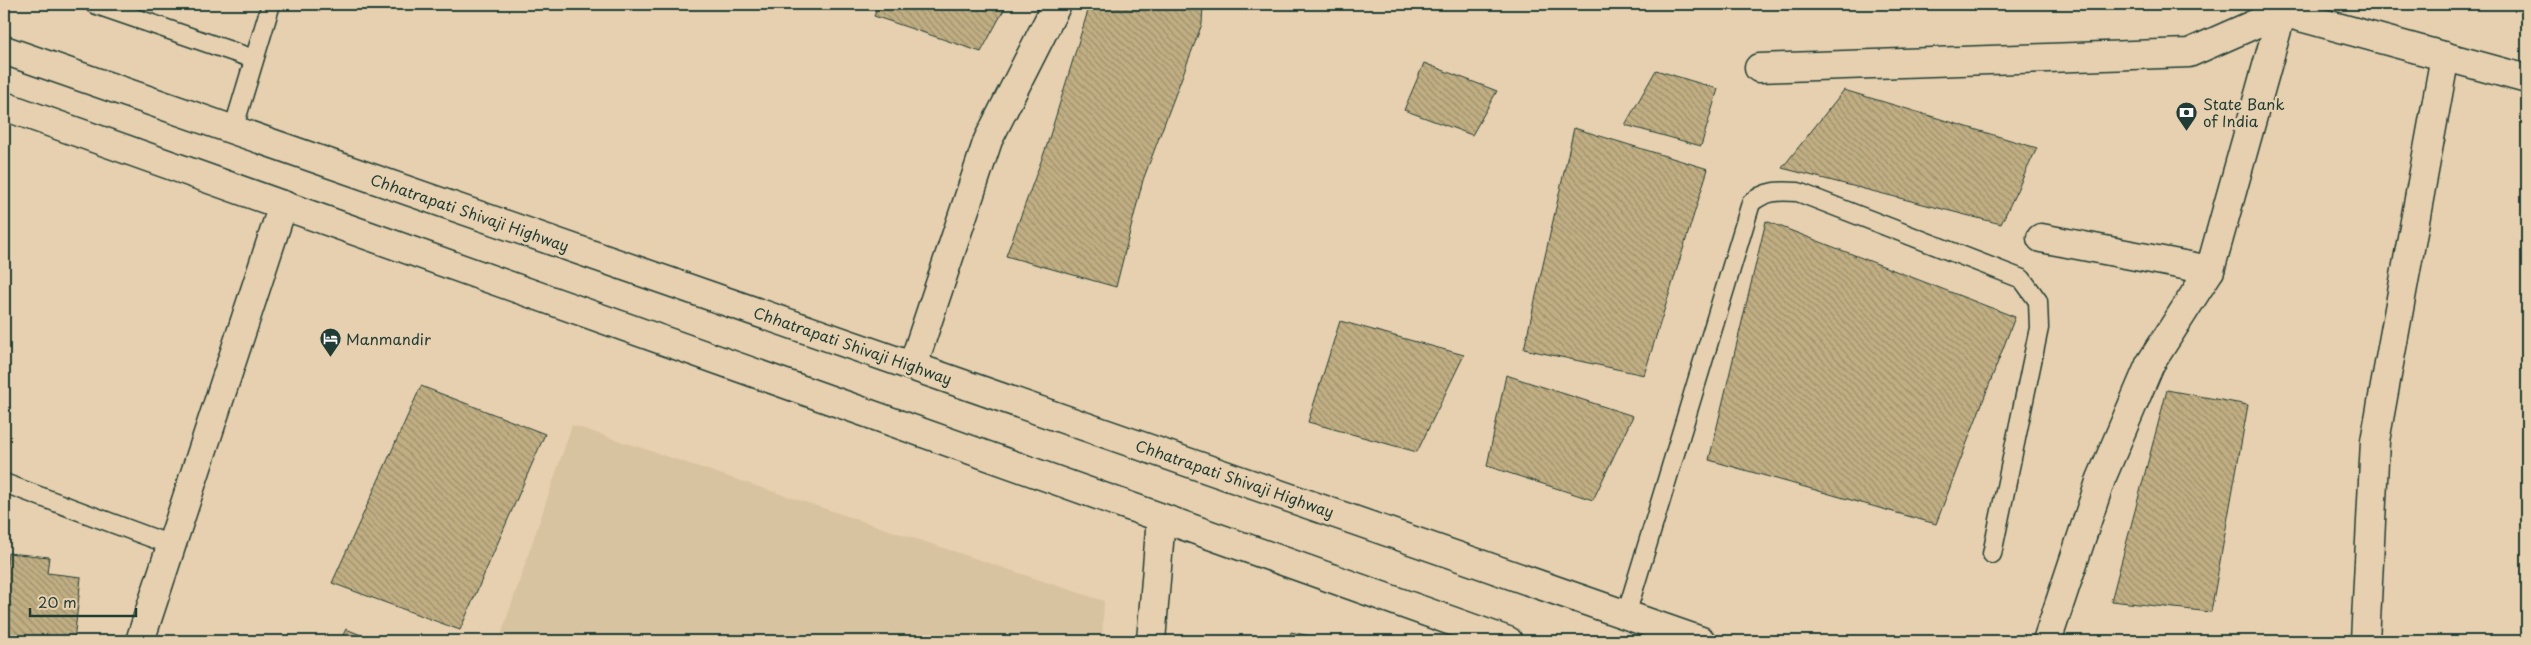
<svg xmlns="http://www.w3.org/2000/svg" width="2531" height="645" viewBox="0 0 2531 645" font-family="'Playpen Sans',sans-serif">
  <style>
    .built { fill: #d8c3a0 }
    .building { fill: url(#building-back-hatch); stroke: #1f3d34 }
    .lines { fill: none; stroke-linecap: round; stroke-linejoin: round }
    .service-casing { stroke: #1f3d34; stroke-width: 21 }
    .minor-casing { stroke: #1f3d34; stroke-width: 31 }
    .trunk-casing { stroke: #1f3d34; stroke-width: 31 }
    .service { stroke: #e7d0af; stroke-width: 18 }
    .minor { stroke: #e7d0af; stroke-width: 28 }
    .trunk { stroke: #e7d0af; stroke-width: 28 }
    .labels { text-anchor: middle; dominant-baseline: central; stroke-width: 5; stroke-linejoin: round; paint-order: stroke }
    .poi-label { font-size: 15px; fill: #1f3d34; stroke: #e7d0af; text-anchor: start }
    .street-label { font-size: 15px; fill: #1f3d34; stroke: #e7d0af }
  </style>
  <defs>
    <pattern id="building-back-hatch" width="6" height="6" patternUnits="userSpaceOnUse" patternTransform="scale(1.25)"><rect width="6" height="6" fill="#c1ae83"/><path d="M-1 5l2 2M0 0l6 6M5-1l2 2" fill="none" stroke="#9c8f6c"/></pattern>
  </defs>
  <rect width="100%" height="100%" fill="#e7d0af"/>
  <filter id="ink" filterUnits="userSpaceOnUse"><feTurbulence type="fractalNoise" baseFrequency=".02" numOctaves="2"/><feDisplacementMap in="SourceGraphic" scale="10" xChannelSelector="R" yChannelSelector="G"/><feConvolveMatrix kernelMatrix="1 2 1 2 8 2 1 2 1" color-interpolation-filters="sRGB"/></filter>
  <g filter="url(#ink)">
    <path class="built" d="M572,425L1104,601L1102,641H499Z"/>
    <g class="building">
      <path d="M879,4H1007L981,52L874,16Z"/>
      <path d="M1090,4H1203L1202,24L1143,180L1116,287L1006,256L1047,145Z"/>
      <path d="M1424,63L1497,91L1472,135L1404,110Z"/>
      <path d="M1656,70L1718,89L1701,146L1625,125Z"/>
      <path d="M1844,90L2037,148L2001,224L1782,168Z"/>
      <path d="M1574,128L1708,169L1644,375L1524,349Z"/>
      <path d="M1766,221L2015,317L1936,524L1709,460Z"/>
      <path d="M1340,321L1464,355L1417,452L1308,422Z"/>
      <path d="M1506,375L1633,416L1593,500L1487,466Z"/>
      <path d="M421,386L545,434L460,630L332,583Z"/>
      <path d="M2167,390L2248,405L2211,612L2111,601Z"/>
      <path d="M8,553L49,557L47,573L81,577L74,641H4V590Z"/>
      <path d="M346,629L376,641H340Z"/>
      <path d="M1291,632L1334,641H1289Z"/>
    </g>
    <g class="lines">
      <defs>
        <g id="service">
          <path d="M94,4L254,59"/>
          <path d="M233,130L271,4"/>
          <path d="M4,483L171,545"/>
          <path d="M1626,615L1751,203C1766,190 1779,191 1798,192L2022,279L2038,301L2039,328L1992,554"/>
        </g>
        <g id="minor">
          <path d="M1759,68L2189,53L2282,12"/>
          <path d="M2041,238L2210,270"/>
          <path d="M913,365L988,140L1057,4"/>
          <path d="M140,641L283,205"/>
          <path d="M1151,641L1161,518"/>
          <path d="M2047,641L2101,479L2150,364L2210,270L2282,12L2527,79"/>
          <path d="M2365,641L2375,441L2445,56"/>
        </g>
        <g id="trunk">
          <path d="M4,50L1701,641"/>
          <path d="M4,106L1508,641"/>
        </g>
      </defs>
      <use href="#service" class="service-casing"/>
      <use href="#minor" class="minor-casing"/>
      <use href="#trunk" class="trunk-casing"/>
      <use href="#service" class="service"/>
      <use href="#minor" class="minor"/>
      <use href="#trunk" class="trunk"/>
    </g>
  </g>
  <defs>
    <symbol id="bank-pin" viewBox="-11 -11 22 30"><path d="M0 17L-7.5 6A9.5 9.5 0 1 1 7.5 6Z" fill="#1f3d34" stroke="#e7d0af"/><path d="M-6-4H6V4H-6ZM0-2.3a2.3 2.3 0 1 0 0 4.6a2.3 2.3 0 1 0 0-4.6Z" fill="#fff"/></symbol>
    <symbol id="hotel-pin" viewBox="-11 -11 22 30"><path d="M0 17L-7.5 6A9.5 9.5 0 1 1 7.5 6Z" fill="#1f3d34" stroke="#e7d0af"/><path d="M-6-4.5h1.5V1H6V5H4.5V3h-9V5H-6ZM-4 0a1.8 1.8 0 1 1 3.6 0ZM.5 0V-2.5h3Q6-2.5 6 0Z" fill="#fff"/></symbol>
  </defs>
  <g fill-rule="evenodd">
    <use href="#bank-pin" x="2174" y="100" width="25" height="34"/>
    <use href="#hotel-pin" x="318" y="326" width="25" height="34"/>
  </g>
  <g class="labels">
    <g class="poi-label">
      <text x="2203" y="103">State Bank<tspan x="2203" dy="17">of India</tspan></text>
      <text x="346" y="338">Manmandir</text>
    </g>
    <g class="street-label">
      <text transform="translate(470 212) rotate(19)">Chhatrapati Shivaji Highway</text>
      <text transform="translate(853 345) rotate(19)">Chhatrapati Shivaji Highway</text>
      <text transform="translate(1235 478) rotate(19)">Chhatrapati Shivaji Highway</text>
    </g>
  </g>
  <rect width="2531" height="645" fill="none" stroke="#e7d0af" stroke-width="20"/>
  <rect x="10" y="10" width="2511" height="625" fill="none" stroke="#1f3d34" stroke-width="2" filter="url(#ink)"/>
  <path d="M30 608v8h106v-8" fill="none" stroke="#1f3d34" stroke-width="2.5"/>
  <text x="38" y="608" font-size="15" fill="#1f3d34" stroke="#e7d0af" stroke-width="4" paint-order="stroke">20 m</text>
</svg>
